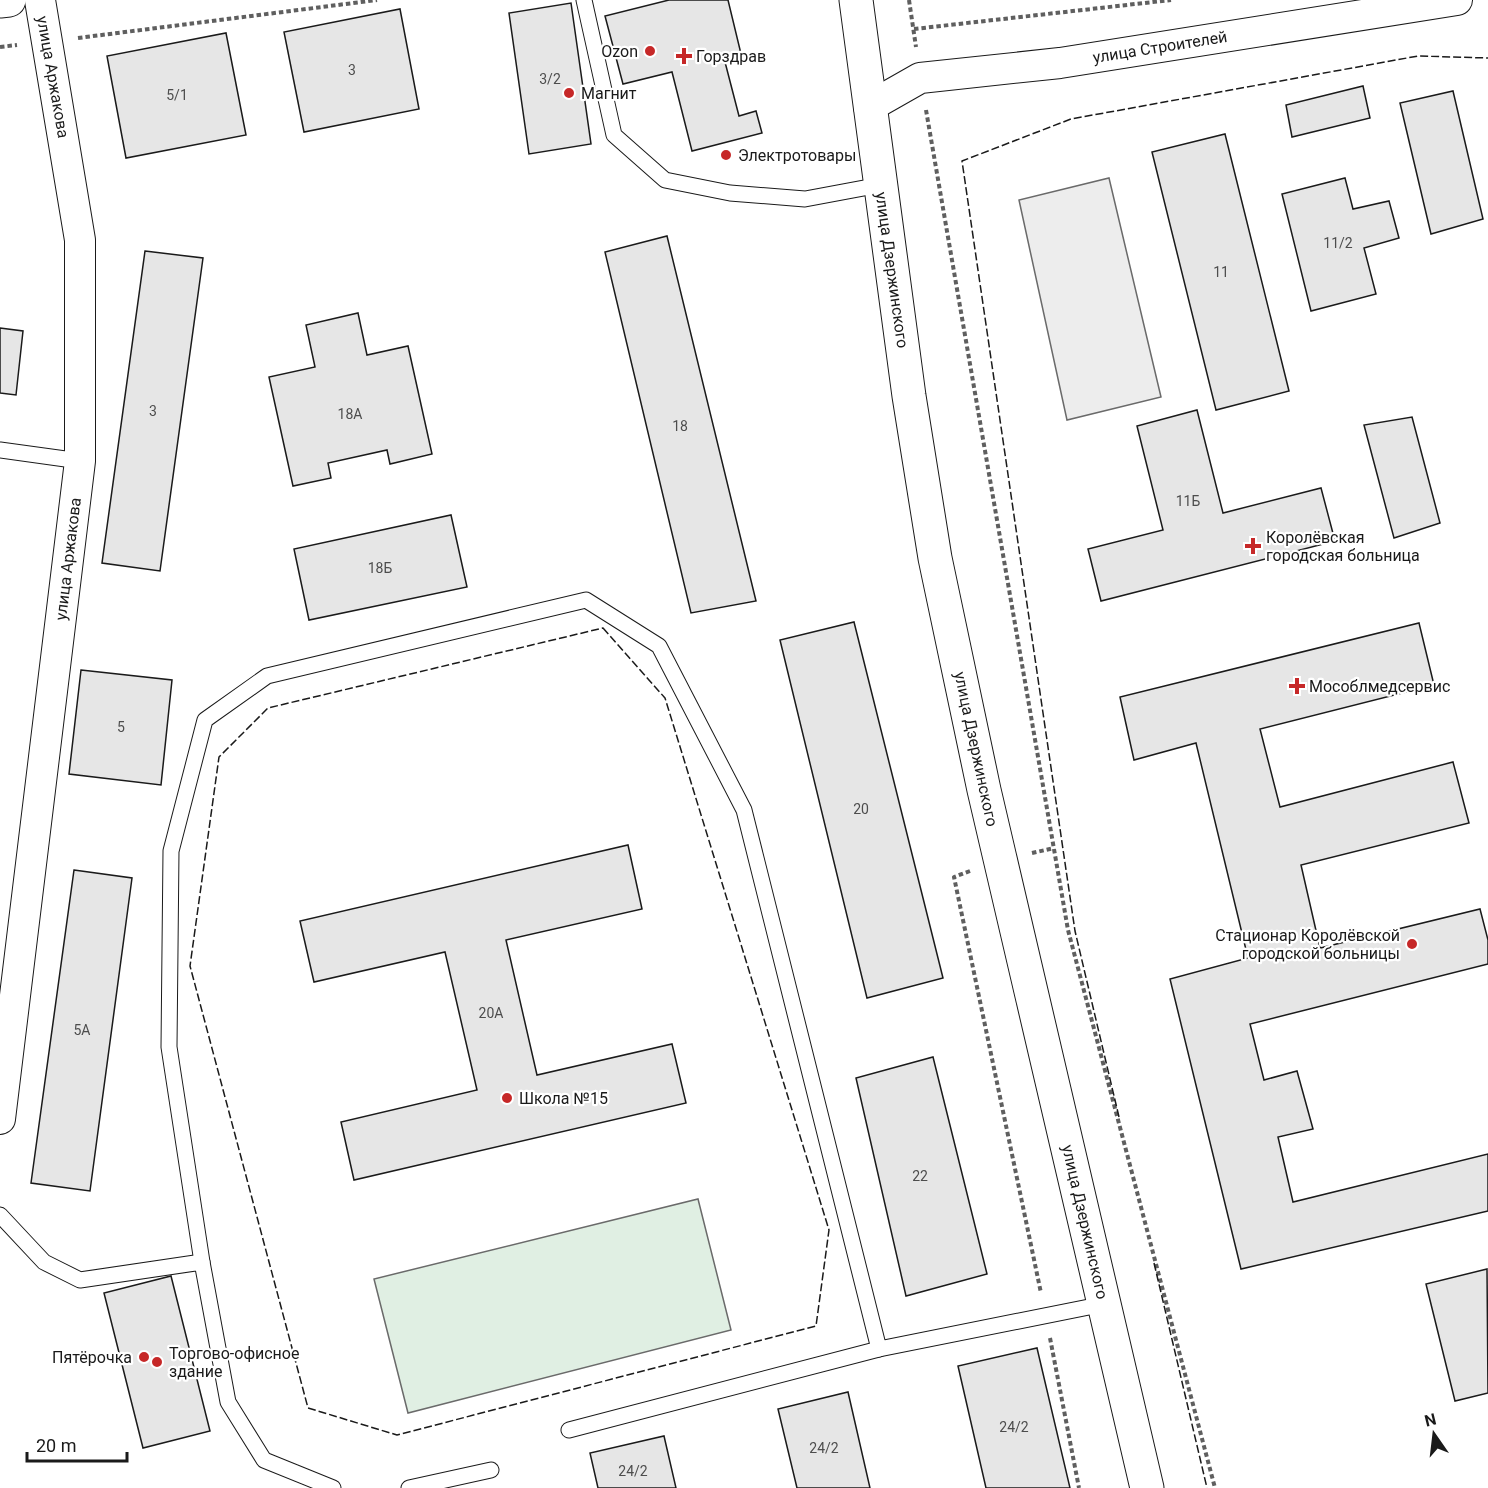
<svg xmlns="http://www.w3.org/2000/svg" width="1488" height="1488" viewBox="0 0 1488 1488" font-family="Roboto,sans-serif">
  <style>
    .green { fill: #e0efe3; stroke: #6a6a6a; stroke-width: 1.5 }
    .parking { fill: #ededed; stroke: #6a6a6a; stroke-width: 1.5 }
    .building { fill: #e6e6e6; stroke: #1a1a1a; stroke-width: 1.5 }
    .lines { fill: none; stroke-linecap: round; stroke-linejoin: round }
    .lane-casing { stroke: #1a1a1a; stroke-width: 17 }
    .street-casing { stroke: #1a1a1a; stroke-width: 32 }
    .secondary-casing { stroke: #1a1a1a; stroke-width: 35 }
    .path { stroke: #5f5f5f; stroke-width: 4; stroke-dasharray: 4.5 3; stroke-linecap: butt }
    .lane { stroke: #fff; stroke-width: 15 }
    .street { stroke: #fff; stroke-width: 30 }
    .secondary { stroke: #fff; stroke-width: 33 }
    .fence { stroke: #1a1a1a; stroke-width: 1.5; stroke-dasharray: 8 3; stroke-linecap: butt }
    .poi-dot { fill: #c62828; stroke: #fff; stroke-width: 2 }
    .labels { text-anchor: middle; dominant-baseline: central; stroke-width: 4.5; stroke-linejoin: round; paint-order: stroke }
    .number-label { font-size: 14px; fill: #4d4d4d }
    .street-label { font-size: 16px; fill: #1a1a1a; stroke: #fff }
    .poi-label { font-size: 16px; fill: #1a1a1a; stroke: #fff; text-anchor: start }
  </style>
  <rect width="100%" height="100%" fill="#fff"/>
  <path class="green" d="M698,1199L731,1330L408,1413L374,1279Z"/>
  <path class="parking" d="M1109,178L1161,397L1067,420L1019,200Z"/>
  <g class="building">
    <path d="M669,0H728L742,58L725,62L739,116L756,111L762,133L692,151L672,72L623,84L605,16Z"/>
    <path d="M571,3L591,144L529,154L509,13Z"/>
    <path d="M400,9L419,109L304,132L284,32Z"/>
    <path d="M226,33L246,135L126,158L107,56Z"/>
    <path d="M1363,86L1370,118L1292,137L1286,105Z"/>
    <path d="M1453,91L1483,219L1431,234L1400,103Z"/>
    <path d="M1225,134L1289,391L1216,410L1152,152Z"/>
    <path d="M1345,178L1353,209L1389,201L1399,238L1364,248L1376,294L1311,311L1282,194Z"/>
    <path d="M667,236L756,601L691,613L605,252Z"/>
    <path d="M145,251L203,258L160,571L102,563Z"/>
    <path d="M358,313L367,355L408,346L432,454L390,464L387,450L328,463L331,478L293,486L269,377L315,367L306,325Z"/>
    <path d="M0,328L23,331L16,395L0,393Z"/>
    <path d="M1197,410L1223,513L1321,488L1335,541L1101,601L1088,549L1163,530L1137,426Z"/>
    <path d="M1412,417L1440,523L1394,538L1364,425Z"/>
    <path d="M451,515L467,587L309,620L294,549Z"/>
    <path d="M854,622L943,978L867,998L780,640Z"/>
    <path d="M1419,623L1434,685L1260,729L1280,807L1453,762L1469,823L1301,865L1320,948L1480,909L1488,940V964L1250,1024L1264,1080L1297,1071L1313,1129L1278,1137L1293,1202L1488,1154V1211L1241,1269L1170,979L1248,958L1196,743L1134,760L1120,697Z"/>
    <path d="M81,670L172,680L161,785L69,774Z"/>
    <path d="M628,845L642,909L506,940L537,1075L672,1044L686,1103L354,1180L341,1122L477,1090L445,952L314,982L300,921Z"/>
    <path d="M74,870L132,878L90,1191L31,1183Z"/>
    <path d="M933,1057L987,1274L906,1296L856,1078Z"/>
    <path d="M1487,1269L1488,1393L1455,1401L1426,1284Z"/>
    <path d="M171,1276L210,1431L143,1448L104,1293Z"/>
    <path d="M1037,1348L1070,1488H986L958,1366Z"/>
    <path d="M848,1392L870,1488H797L778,1409Z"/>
    <path d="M664,1436L676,1488H598L590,1453Z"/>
  </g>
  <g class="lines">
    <defs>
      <g id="lane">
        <path d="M584,0L614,135L665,180L730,193L805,199L880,185"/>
        <path d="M0,450L80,461"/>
        <path d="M0,1215L44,1262L80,1280L202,1262L228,1402L264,1460L333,1488"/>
        <path d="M202,1262L169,1047L171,851L205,720L267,676L586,600L659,646L744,810L879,1349L1104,1304"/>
        <path d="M569,1430L879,1349"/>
        <path d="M409,1488L491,1470"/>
      </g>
      <g id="street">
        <path d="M869,107L920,78L1060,63L1457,0"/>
        <path d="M0,1119L80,461V240L40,0"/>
      </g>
      <g id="secondary">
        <path d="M856,0L909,396L935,558L984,790L1147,1488"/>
        <path d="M0,1L9,0"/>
      </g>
    </defs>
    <use href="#lane" class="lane-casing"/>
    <use href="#street" class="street-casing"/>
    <use href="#secondary" class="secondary-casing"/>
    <g class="path">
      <path d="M909,0L916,47"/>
      <path d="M914,29L1171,0"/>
      <path d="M78,38L377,0"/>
      <path d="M0,47L17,45"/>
      <path d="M926,110L1068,930L1215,1488"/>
      <path d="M1032,853L1054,848"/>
      <path d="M970,871L954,877L1041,1293"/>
      <path d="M1050,1338L1079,1488"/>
    </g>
    <use href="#lane" class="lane"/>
    <use href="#street" class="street"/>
    <use href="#secondary" class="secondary"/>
    <g class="fence">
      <path d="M603,628L665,698L829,1230L816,1326L397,1435L308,1408L190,966L219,757L268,708Z"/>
      <path d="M1119,1117L1075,931L962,161L1071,119L1418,56L1488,58"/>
      <path d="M1154,1263L1207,1488"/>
    </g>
  </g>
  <g class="poi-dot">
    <circle cx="650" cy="51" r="6"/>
    <path d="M681 47h6v6h6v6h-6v6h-6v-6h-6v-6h6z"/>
    <circle cx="569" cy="93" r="6"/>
    <circle cx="726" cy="155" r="6"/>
    <path d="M1250 537h6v6h6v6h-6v6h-6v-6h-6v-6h6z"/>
    <path d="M1294 677h6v6h6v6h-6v6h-6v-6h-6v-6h6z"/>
    <circle cx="1412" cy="944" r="6"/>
    <circle cx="507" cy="1098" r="6"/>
    <circle cx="144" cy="1357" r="6"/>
    <circle cx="157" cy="1362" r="6"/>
  </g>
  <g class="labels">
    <g class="number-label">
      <text x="352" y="70">3</text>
      <text x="550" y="79">3/2</text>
      <text x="177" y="95">5/1</text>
      <text x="1338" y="243">11/2</text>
      <text x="1221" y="272">11</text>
      <text x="153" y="411">3</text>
      <text x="350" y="414">18А</text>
      <text x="680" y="426">18</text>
      <text x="1188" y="501">11Б</text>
      <text x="380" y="568">18Б</text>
      <text x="121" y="727">5</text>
      <text x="861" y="809">20</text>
      <text x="491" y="1013">20А</text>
      <text x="82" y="1030">5А</text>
      <text x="920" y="1176">22</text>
      <text x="1014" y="1427">24/2</text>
      <text x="824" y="1448">24/2</text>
      <text x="633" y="1471">24/2</text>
    </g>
    <g class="street-label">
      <text transform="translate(1160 47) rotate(-9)">улица Строителей</text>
      <text transform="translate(53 77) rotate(80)">улица Аржакова</text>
      <text transform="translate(892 270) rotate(82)">улица Дзержинского</text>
      <text transform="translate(68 559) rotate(-83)">улица Аржакова</text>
      <text transform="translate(976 749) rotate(78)">улица Дзержинского</text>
      <text transform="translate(1085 1222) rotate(77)">улица Дзержинского</text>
    </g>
    <g class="poi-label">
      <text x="638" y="51" text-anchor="end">Ozon</text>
      <text x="696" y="56">Горздрав</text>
      <text x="581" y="93">Магнит</text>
      <text x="738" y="155">Электротовары</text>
      <text x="1266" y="537">Королёвская<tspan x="1266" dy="18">городская больница</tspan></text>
      <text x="1309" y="686">Мособлмедсервис</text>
      <text x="1400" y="935" text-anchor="end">Стационар Королёвской<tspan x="1400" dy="18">городской больницы</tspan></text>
      <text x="519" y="1098">Школа №15</text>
      <text x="169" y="1353">Торгово-офисное<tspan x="169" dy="18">здание</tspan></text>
      <text x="132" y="1357" text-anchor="end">Пятёрочка</text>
    </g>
  </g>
  <g transform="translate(1434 1434) rotate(346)" stroke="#ffffff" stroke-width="4.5" paint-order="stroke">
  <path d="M0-4.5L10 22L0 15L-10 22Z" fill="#1a1a1a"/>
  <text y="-9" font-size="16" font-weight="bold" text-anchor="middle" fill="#1a1a1a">N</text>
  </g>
  <path d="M27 1452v9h100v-9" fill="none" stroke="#1a1a1a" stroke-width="3"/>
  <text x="36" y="1452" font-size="18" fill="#1a1a1a" stroke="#ffffff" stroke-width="4.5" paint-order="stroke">20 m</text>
</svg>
